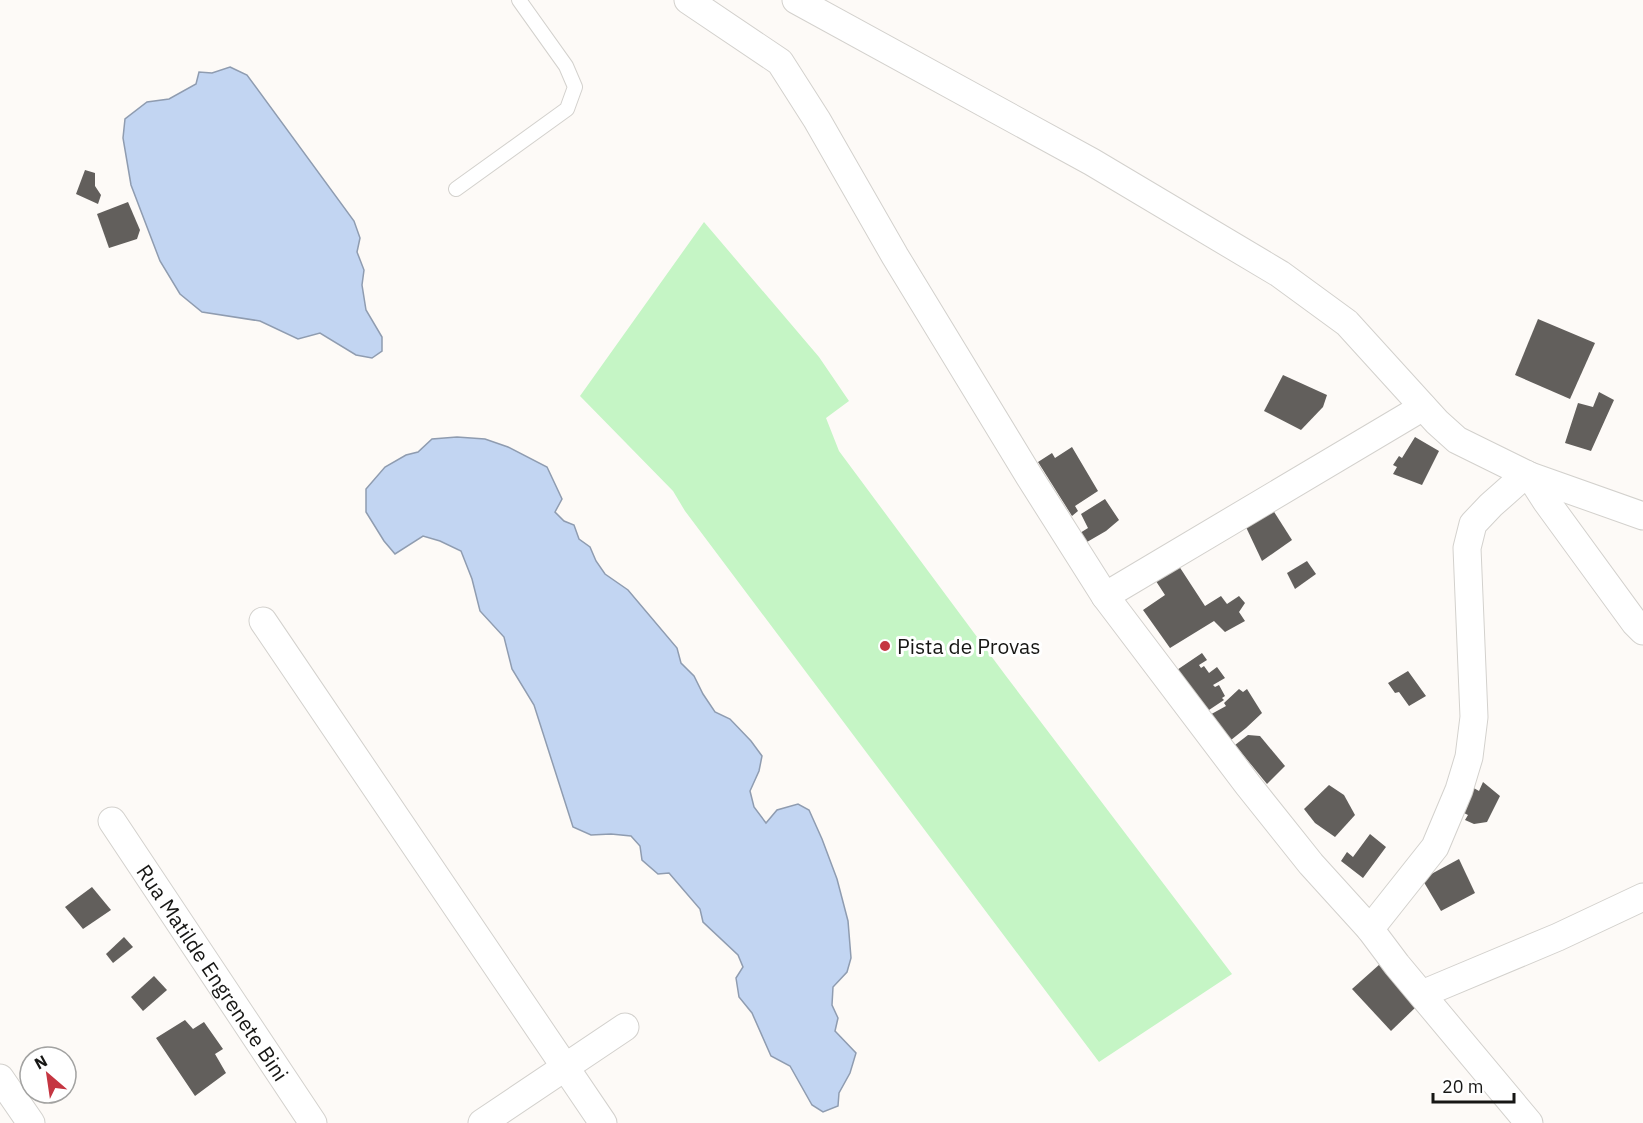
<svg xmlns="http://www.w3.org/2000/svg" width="1643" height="1123" viewBox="0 0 1643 1123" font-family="'IBM Plex Sans',sans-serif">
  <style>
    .park { fill: #c5f5c5 }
    .water { fill: #c2d5f2; stroke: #8f9cb0; stroke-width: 1.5 }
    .building { fill: #625f5c }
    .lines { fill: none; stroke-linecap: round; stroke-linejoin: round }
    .service-casing { stroke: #d3d1cd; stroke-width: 16 }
    .minor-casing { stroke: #d3d1cd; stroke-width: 29 }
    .service { stroke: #fff; stroke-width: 14 }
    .minor { stroke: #fff; stroke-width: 27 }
    .poi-dot { fill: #c53541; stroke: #fff; stroke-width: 2 }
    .labels { text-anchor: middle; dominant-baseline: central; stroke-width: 6; stroke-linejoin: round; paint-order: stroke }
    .poi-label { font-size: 21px; fill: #171715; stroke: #fff; text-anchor: start }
    .street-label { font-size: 21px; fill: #171715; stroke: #fff }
  </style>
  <rect width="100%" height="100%" fill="#fdfaf7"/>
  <path class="park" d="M704,222L819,357L849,401L826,418L839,451L1006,676L1232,974L1099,1062L685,511L673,491L580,396Z"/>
  <g class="water">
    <path d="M230,67L247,75L354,221L360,238L357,252L364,270L362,285L366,310L382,337V351L372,358L356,355L320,333L298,339L260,321L202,312L180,294L160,261L131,185L123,138L125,119L147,102L169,99L196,84L199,72L212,73Z"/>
    <path d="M457,437L485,439L508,447L547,467L562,499L555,512L564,521L574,525L579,539L590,547L596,561L605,574L628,590L677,648L681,663L694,676L703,694L715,712L730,719L751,741L762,756L759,771L750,791L754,807L766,823L777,810L798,804L809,810L822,839L837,879L848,921L851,958L847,972L833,987L832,1005L838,1018L835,1031L856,1053L850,1073L839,1093L838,1106L823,1112L812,1105L790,1066L771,1056L752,1013L739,997L736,978L743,967L738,955L703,922L700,909L669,873L658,874L642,860L640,846L631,836L611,834L591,835L573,827L534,705L512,669L504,637L480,611L472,579L461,551L440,541L423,536L395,554L384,541L366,512V489L385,467L406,455L418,452L432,439Z"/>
  </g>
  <g class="building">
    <path d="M85,170L95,173V186L101,195L98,204L76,194Z"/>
    <path d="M128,202L140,230L137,239L109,248L97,214Z"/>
    <path d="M1538,319L1595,343L1570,399L1515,375Z"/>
    <path d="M1283,375L1327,395L1323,407L1301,430L1264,411Z"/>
    <path d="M1599,392L1614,400L1591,451L1565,443L1578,403L1593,407Z"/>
    <path d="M1415,437L1439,451L1422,485L1393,474L1397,467L1393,465L1399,456L1402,458Z"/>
    <path d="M1072,447L1098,491L1075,506L1078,511L1072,516L1038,462L1052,453L1055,458Z"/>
    <path d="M1105,499L1119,520L1106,531L1087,542L1080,533L1088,528L1081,514Z"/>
    <path d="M1271,507L1292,540L1262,561L1245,525Z"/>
    <path d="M1175,560L1205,606L1221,596L1227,604L1239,596L1245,603L1239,612L1245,621L1225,632L1214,621L1170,648L1143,610L1165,595L1152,575Z"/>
    <path d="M1307,561L1316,574L1295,589L1287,573Z"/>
    <path d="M1202,653L1207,660L1199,665L1201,668L1204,666L1209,673L1217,667L1225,678L1213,685L1215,687L1219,685L1225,696L1222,698L1224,700L1200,716L1171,674Z"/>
    <path d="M1408,671L1426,696L1409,706L1399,692L1395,693L1388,683Z"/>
    <path d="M1239,689L1243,692L1247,689L1262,713L1246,728L1226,744L1206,717L1226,706L1224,703Z"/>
    <path d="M1248,735L1260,736L1285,766L1267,784L1235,745Z"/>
    <path d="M1483,782L1500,796L1487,822L1474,824L1465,820L1468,815L1460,811L1472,787L1479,791Z"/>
    <path d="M1329,785L1344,795L1355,815L1335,837L1315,823L1304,809Z"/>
    <path d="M1370,834L1386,847L1363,878L1341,861L1347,852L1353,857Z"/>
    <path d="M1459,859L1475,893L1441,911L1422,879Z"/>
    <path d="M92,887L111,910L83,929L65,907Z"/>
    <path d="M124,937L133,947L113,963L106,954Z"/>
    <path d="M1380,964L1417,1006L1391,1031L1352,989Z"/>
    <path d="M154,976L167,990L143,1011L131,997Z"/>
    <path d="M185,1020L193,1029L204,1022L223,1049L215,1054L226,1073L195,1096L156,1038Z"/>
  </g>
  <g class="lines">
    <defs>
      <path id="service" d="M456,189L567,109L575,87L566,66L519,0"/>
      <g id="minor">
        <path d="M688,0L780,62L817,120L895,256L1029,476L1105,596L1248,785L1311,864L1370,929L1397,965L1529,1123"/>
        <path d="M796,0L1092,162L1280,274L1347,323L1437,422L1457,440L1530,476L1546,501L1635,623L1643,631"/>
        <path d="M1530,476L1643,516"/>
        <path d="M1105,596L1423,407"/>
        <path d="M263,621L603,1123"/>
        <path id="s1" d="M112,821L313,1123"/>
        <path d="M1370,929L1435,847L1459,790L1469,757L1474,717L1467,548L1473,524L1491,505L1526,474"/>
        <path d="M1422,994L1558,937L1643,897"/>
        <path d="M0,1078L31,1123"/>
        <path d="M482,1123L625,1027"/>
      </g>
    </defs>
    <use href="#service" class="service-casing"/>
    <use href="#minor" class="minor-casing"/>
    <use href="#service" class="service"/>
    <use href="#minor" class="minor"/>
  </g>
  <circle class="poi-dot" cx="885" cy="646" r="6"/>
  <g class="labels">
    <g class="poi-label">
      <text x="897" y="646">Pista de Provas</text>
    </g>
    <g class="street-label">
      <text stroke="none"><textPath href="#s1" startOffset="182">Rua Matilde Engrenete Bini</textPath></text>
    </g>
  </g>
  <g transform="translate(48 1075) rotate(331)"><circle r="28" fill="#ffffff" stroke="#a2a2a1" stroke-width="1.5"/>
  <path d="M0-4.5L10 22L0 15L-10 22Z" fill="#c53541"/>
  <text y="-9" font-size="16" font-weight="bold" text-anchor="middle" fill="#171715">N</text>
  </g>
  <path d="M1433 1093v9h81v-9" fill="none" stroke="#171715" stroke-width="3"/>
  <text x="1442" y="1093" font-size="18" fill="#171715" stroke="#ffffff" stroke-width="4.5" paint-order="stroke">20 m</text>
</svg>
